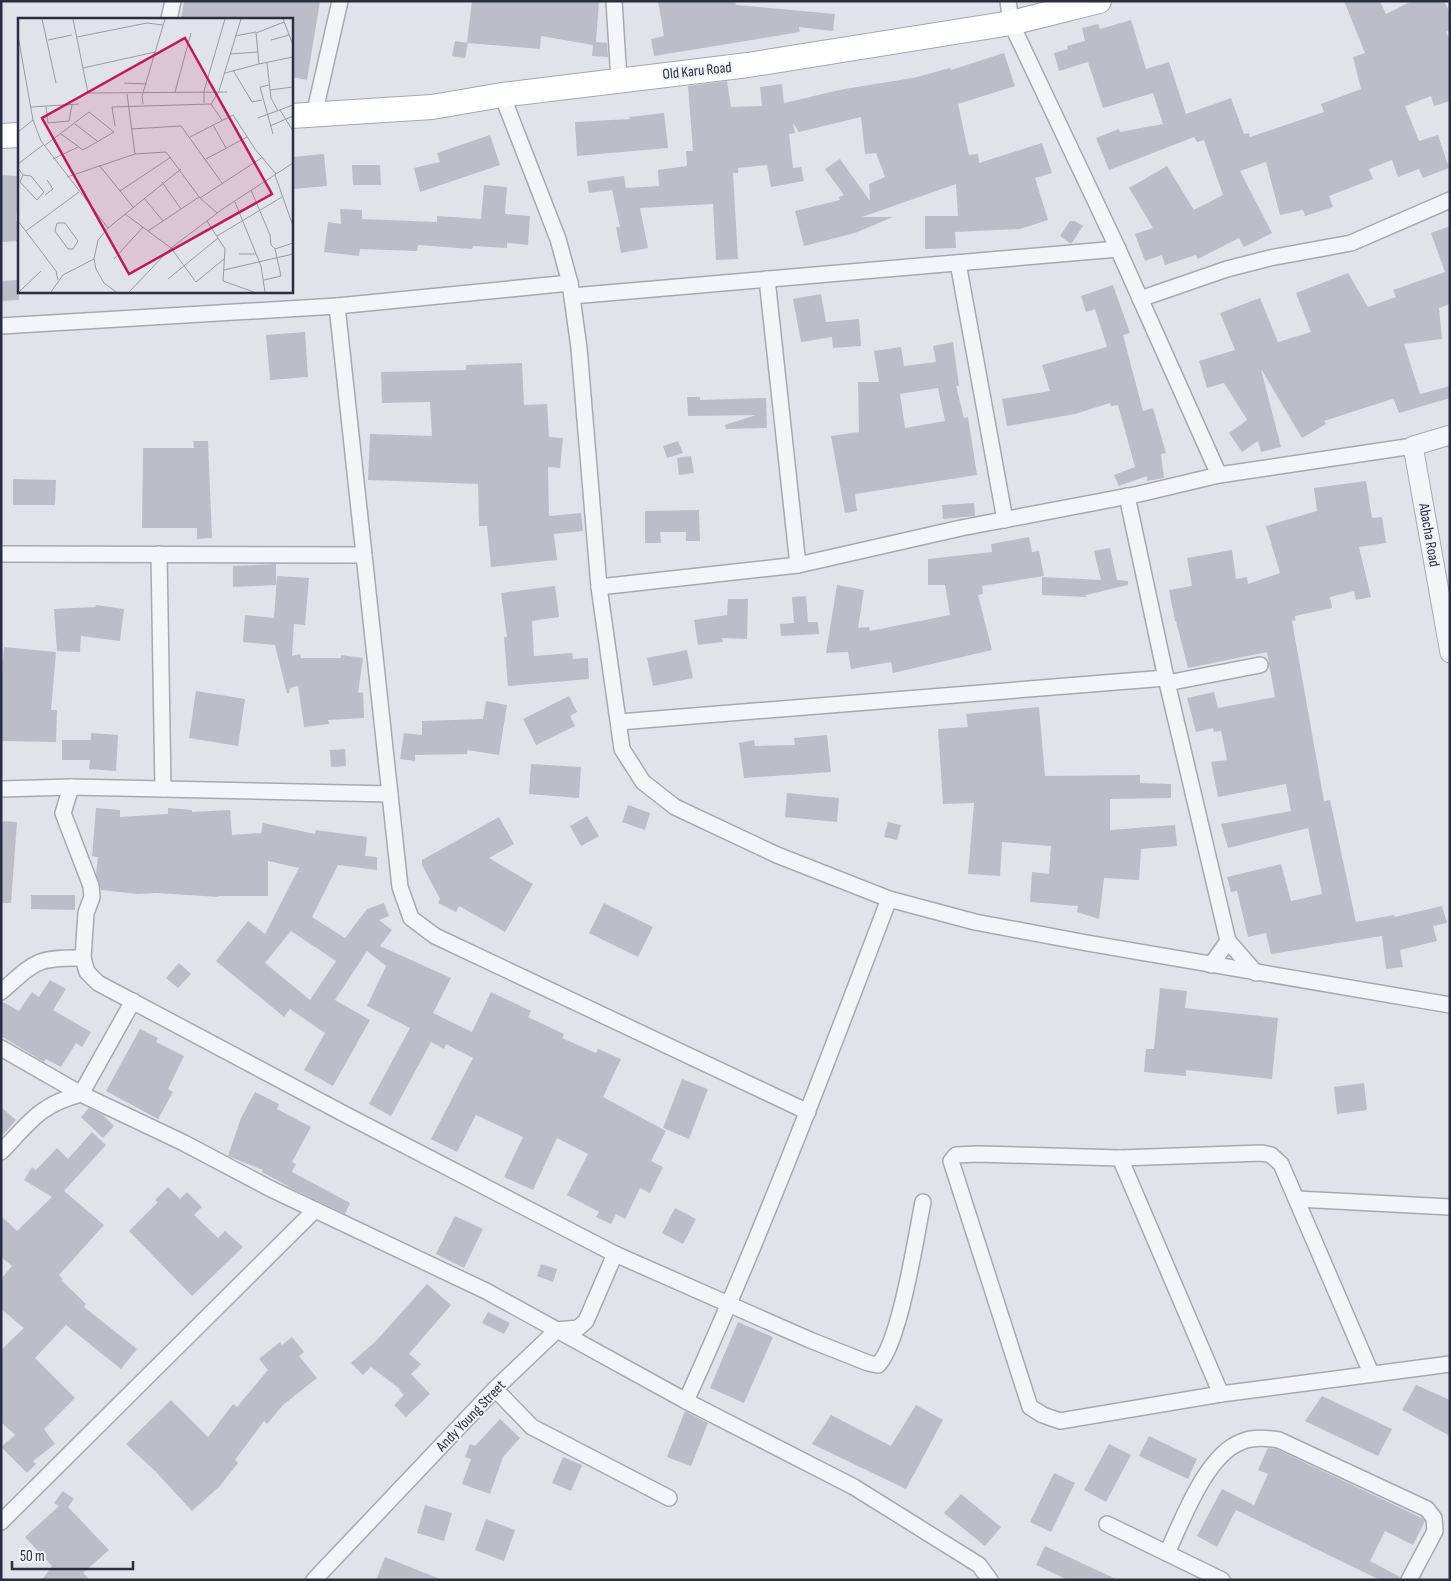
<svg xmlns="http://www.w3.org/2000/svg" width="1451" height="1581" viewBox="0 0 1451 1581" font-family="'Sofia Sans Condensed',sans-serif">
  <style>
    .building { fill: #bbbec9; fill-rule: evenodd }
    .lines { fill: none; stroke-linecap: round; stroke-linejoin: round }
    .minor-casing { stroke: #a6a9b4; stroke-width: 18 }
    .tertiary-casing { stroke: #a6a9b4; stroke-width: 21 }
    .primary-casing { stroke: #a0a6b5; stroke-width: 26 }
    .minor { stroke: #f4f5f8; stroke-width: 15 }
    .tertiary { stroke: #f4f5f8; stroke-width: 19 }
    .primary { stroke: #fff; stroke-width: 24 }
    .labels { text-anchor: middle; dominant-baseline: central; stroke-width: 4; stroke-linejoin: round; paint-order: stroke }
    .street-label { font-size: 15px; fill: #292f41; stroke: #f1f2f7 }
    .inset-road { fill: none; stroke: #979ba6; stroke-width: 1 }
    .view { fill: #c2185b; fill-opacity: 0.15; stroke: #c2185b; stroke-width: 2.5 }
    .inset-edge { fill: none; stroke: #292f41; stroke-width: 2.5 }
  </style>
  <rect width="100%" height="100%" fill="#e1e3ea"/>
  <g class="building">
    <path d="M184,1H320L307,80L291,77V19H181Z"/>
    <path d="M472,1H599L596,42L607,43L608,57L592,56L593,45L541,36L540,49L467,43Z"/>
    <path d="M658,1H735L736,5L835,14L833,31L799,27L800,32L654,56L651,39L664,36Z"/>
    <path d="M1344,1H1380L1386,14L1412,1H1444L1450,13V30L1446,32L1450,41V101L1434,106L1431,96L1405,106L1419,141L1438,135L1449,168L1423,178L1419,169L1398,177L1392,160L1369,169L1373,179L1329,196L1333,207L1305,216L1303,210L1280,215L1266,162L1240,171L1272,233L1244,247L1239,238L1198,259L1196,255L1165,265L1162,255L1145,261L1135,234L1153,228L1129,188L1167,166L1194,210L1223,195L1204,140L1197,142L1194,137L1109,170L1096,138L1119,129L1120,132L1163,124L1153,93L1103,108L1088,62L1059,71L1054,53L1068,49L1067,46L1085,41L1082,28L1098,24L1100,29L1131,20L1146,69L1169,62L1186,114L1231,98L1244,134L1249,133L1250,137L1324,112L1321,104L1361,89L1353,57L1365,53Z"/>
    <path d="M455,41L468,43L465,58L452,56Z"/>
    <path d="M1004,53L1015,86L958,104L969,155L978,154L979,163L1042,143L1052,173L1035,178L1048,220L1020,229L955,232L956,248L925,249V216H958L956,184L862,217H893L855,233L804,246L795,211L840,200L839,197L844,195L825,169L840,159L870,201L869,184L885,177L876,153L865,154L861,117L799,132L793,123L795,133L789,134L793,168L801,167L804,181L771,187L767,165L738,168V173H733L738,259L716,260L713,204L640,208L648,248L621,253L616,227H620L612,190L589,193L587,181L624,176L626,188L659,186L658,170L687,166L686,151H693L688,86L727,81L731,107L762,106L760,87L782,84L784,103L844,89L913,78L950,68L951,70Z"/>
    <path d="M664,113L668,148L577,156L575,122L630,119L629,117Z"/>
    <path d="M490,135L500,165L420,192L414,168L440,162L437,153Z"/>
    <path d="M324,154L327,186L294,189L291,157Z"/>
    <path d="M352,165H380L381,185H353Z"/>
    <path d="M1,175L19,176L16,221H19V241L1,242Z"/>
    <path d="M484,185L507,187L505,214L530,216L528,245L507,243V248L473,246L472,249L418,245L417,251L360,249L359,256L324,252L328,222L341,224L340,209L362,210V219L437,222V216L481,219Z"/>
    <path d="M1070,221H1075L1083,226L1071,244L1060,236Z"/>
    <path d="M1450,226V304L1439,308L1442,339L1404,344L1420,394L1450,386V398L1399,413L1394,400L1392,399L1324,421L1326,424L1302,438L1261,369L1281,447L1261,452L1258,441L1242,452L1229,433L1247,420L1246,418L1224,383L1207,388L1199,361L1235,350L1220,313L1260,298L1278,342L1311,332L1296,293L1348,273L1368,307L1396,297L1393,290L1445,272L1431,233Z"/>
    <path d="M19,280V300L1,301V281Z"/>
    <path d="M1113,285L1130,333L1123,335L1143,411L1153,408L1166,453L1161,454L1164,478L1147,481V476L1119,486L1114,475L1135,467L1118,405L1111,406L1110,403L1075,414L1007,426L1002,399L1050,391L1042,365L1107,347L1095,309L1086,312L1081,296Z"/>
    <path d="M821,294L826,322L859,319L861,346L833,348L832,337L801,342L793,299Z"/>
    <path d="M305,332L308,377L270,380L266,335Z"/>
    <path d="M953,342L959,386H956L964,418L968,417L977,475L855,494L857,511L845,513L831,436L859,432L858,382H879L874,351L901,347L904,366L936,362L933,346ZM938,388L945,421L905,428L900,394Z"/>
    <path d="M522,363L524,405L547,404L549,437L563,438L560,468L548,467L549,516L581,513L583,531L554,534L557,560L491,567L487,526H479L478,484L368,480L370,434L432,436L430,402L382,403L381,372L466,370V365Z"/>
    <path d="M687,397H700V400L766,398L767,428L726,429L725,425L756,415L688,416Z"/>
    <path d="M193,441H208L212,538L197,539V528H142L143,448H194Z"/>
    <path d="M678,441L683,453L667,458L663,446Z"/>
    <path d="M691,456L694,473L679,475L677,458Z"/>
    <path d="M13,479L56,480L55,505H13Z"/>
    <path d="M1366,481L1372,518L1382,517L1386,543L1359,547L1371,597L1356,600L1354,591L1330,597L1332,608L1295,616L1296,620L1292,621L1324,801L1330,800L1356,922L1394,915L1395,917L1442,906L1447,923L1433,926L1437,941L1400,950L1403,967L1386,969L1382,936L1271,954L1266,933L1248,937L1237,891L1231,892L1227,877L1281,864L1291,901L1322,894L1308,828L1228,848L1221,824L1291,811L1286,784L1218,797L1211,762L1227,760L1221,731L1214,732L1213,728L1196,732L1187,698L1214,692L1218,708L1275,697L1267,652L1188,668L1176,621H1175L1169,590L1192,586L1187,558L1232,550L1236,579L1247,577L1248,584L1280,573L1266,526L1317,511L1314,488Z"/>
    <path d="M974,503L975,516L943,519L942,505Z"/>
    <path d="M699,510L700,541H686V532H660L661,543H645V511Z"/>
    <path d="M1029,537L1032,552L1039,551L1044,576L982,586L983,594L978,595L992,650L893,673L891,662L851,669L848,652L826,653L837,585L864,590L858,628L869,627L870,631L950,615L945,585H928V559L992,552L991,544Z"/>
    <path d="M1110,548L1117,580L1128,581V585L1086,595V597L1042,595V577L1101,580L1094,551Z"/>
    <path d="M276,564V585L233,587V566Z"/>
    <path d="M277,576L309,578L305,625L294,624L292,656L300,654L301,658H341V655L363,658L358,693L363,692L364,718L328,720L329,724L304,727L298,686L290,688L289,693H287L275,645L243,642L245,615L274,618Z"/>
    <path d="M555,586L559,617L532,621L534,656L572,653L573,659L588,658L589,679L508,686L504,637H507L501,593Z"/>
    <path d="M806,596L808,622H818L819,634L781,636L780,624L794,623L792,597Z"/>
    <path d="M728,599H748L747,639L722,638L723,642L698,645L694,620L727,615Z"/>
    <path d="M96,605L124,609L120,641L81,636L80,652L57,651L54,609L95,607Z"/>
    <path d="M4,647L56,652L51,710H57L56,742L1,741V680Z"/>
    <path d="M687,650L693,678L653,686L647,658Z"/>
    <path d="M196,691L245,699L238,746L189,738Z"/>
    <path d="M569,696L577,712L570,716L575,726L536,745L523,719Z"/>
    <path d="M486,701L507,705L499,755L467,750V754L415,755V761L400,759L404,733L422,735V721L483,719Z"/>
    <path d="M1039,707L1045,776L1140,775V783L1171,784V798L1110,799V830L1175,825L1177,846L1141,849L1139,880L1104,878L1099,919L1077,912L1078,906L1030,902L1032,872L1049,874L1051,846L1002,842L1000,876L968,874L974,803L943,804L938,729L968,727L966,714Z"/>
    <path d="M91,733L118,735L116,771L89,769L90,760H62V740H91Z"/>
    <path d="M827,735L831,772L744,778L739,743L754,740L755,746L795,745L794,738Z"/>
    <path d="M345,749L346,766L331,767L330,750Z"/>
    <path d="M531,764L581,767L579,798L529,794Z"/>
    <path d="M787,793L839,798L837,822L785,817Z"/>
    <path d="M628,805L650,813L645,830L622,822Z"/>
    <path d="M96,808L120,810V817L168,814V808L192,810V812L230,810L232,835L261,833L263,823L315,834L316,830L367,837L365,856L377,857V870L338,865L312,917L345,938L367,909L384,903L389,916L379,920L392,930L380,946L451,978L433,1013L472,1032L491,992L531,1011L528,1017L564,1034L562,1038L596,1053L598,1049L621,1059L603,1097L666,1131L651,1161L663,1167L650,1193L640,1188L625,1219L616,1214L611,1224L596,1217L599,1212L567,1195L588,1154L557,1138L533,1190L504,1177L523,1137L476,1115L457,1152L431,1139L473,1058L446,1044L444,1049L431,1042L391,1116L369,1104L410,1028L367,1006L386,966L367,951L335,1000L370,1020L333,1086L304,1070L325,1033L290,1009L284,1017L216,961L248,921L265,934L299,868L268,861V896H218L219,897L157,893L138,894L101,890L96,874L98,857L92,856ZM291,931L336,961L310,1000L265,963Z"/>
    <path d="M587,816L599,836L581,846L570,826Z"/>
    <path d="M499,817L514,844L489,858L533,884L505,932L459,906L456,912L438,903L440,899L422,865V860Z"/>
    <path d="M1,821L17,822L11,903H1Z"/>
    <path d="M888,822L901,825L897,840L884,837Z"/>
    <path d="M31,895H75V910L31,909Z"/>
    <path d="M604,903L653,927L638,957L589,933Z"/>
    <path d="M179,963L191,974L178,988L166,978Z"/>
    <path d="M50,980L66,989L53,1010L91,1032L82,1047L76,1043L61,1067L46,1059L44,1062L1,1036V1001L19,1011L32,992L39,997Z"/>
    <path d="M1160,988L1187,991L1185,1008L1278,1018L1272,1079L1186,1070V1076L1144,1072L1146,1049H1154Z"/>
    <path d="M140,1029L158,1038L156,1042L184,1056L168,1089L173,1092L158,1119L106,1091Z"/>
    <path d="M682,1079L708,1089L689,1139L663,1128Z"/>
    <path d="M1364,1083L1367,1110L1337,1114L1334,1087Z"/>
    <path d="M255,1092L279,1104L277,1109L311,1127L292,1162L296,1164L292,1172L350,1203L345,1214L295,1190L262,1172L263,1170L228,1156L241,1118Z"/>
    <path d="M1,1107L16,1120L1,1137Z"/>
    <path d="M89,1108L103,1115L114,1126L103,1138L81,1117Z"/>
    <path d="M92,1132L106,1145L64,1191L104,1225L59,1275L63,1279L61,1280L86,1304L84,1307L137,1349L121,1369L66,1325L35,1358L75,1398L44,1429L55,1444L33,1461L36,1464L27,1473L1,1447L15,1435L1,1422V1350L24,1328L1,1309V1279L12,1266L1,1257V1216L17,1231L52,1197L24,1180L32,1167L36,1170L57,1148L68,1159Z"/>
    <path d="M168,1187L180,1199L187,1192L202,1207L194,1215L218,1238L225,1231L243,1247L192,1296L129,1231L158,1202L155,1200Z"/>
    <path d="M675,1208L696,1219L683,1244L662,1233Z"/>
    <path d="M455,1216L483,1229L464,1268L436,1254Z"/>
    <path d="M541,1264L557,1269L553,1282L537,1276Z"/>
    <path d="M427,1284L451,1305L409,1354L421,1364L411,1374L430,1394L406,1417L394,1405L404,1395L399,1390L400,1389L371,1367L363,1375L351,1363L376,1341Z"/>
    <path d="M488,1312L510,1323L504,1334L482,1323Z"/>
    <path d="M738,1322L773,1337L744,1403L710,1388Z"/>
    <path d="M292,1337L304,1352L299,1356L317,1378L283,1405L267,1424L264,1421L235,1460L238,1463L219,1487L192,1511L155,1471L126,1444L171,1400L208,1437L233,1404L237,1407L268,1370L259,1359L280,1342L282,1345Z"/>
    <path d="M1416,1385L1450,1400V1436L1402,1410Z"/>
    <path d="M1322,1396L1392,1429L1378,1456L1305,1421Z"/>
    <path d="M916,1405L943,1420L906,1489L812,1444L831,1415L891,1446Z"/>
    <path d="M685,1411L708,1423L691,1466L667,1457Z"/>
    <path d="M500,1419L520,1438L503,1457L490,1494L462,1484L471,1459L465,1457L470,1444L475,1446Z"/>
    <path d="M1149,1436L1197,1459L1188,1479L1139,1456Z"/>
    <path d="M1109,1444L1131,1455L1106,1502L1084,1490Z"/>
    <path d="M1268,1448L1276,1449L1422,1518L1425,1521L1413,1545L1385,1531L1370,1561L1400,1577V1580H1380L1236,1510L1217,1547L1197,1536L1222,1489L1254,1505L1268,1474L1258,1470Z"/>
    <path d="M563,1457L582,1465L571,1491L552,1483Z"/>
    <path d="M1054,1473L1075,1483L1051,1532L1030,1522Z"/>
    <path d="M63,1491L74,1499L68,1507L109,1550L83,1573L90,1580H42L52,1566L25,1537L59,1506L54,1503Z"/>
    <path d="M961,1494L1001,1527L985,1546L944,1513Z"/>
    <path d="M425,1505L452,1513L444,1541L417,1533Z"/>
    <path d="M486,1519L515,1530L504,1561L475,1550Z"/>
    <path d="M1045,1546L1118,1580H1068L1036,1565Z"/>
    <path d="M385,1557L440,1579V1580H376Z"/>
  </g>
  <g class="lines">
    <defs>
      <g id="minor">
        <path d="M614,1L619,80"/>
        <path d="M1008,1L1011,23L1118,249L1219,475"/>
        <path d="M169,19L173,1"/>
        <path d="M502,95L558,239L570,283L579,348L599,587L622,749L643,782L675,807L777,855L889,899L975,922L1087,943L1450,1005"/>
        <path d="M314,115L340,1"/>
        <path d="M958,263L1005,520"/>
        <path d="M767,279L798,565"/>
        <path d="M572,296L1118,249"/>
        <path d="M1140,299L1227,269L1270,258L1351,243L1450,200"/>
        <path d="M337,306L400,887L411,918L435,936L808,1112"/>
        <path d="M1,326L337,306L570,283"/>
        <path d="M1127,496L1166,678L1228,941L1211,965"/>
        <path d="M1,554L364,555"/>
        <path d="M159,554L163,789"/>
        <path d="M599,587L798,565L961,528L1139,494L1219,475L1413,446"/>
        <path d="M1167,683L1260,665"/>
        <path d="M619,722L1166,678"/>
        <path d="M71,787L63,813L91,886L92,897L86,913L83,958L87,972L98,983L350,1117L615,1254L810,1340L868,1363L878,1365C900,1343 916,1236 923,1202"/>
        <path d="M1,789L71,787L390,794"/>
        <path d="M1228,941L1256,973"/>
        <path d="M1,992C35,962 36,957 83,958"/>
        <path d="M1,1048L81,1094L184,1143L271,1189L486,1291L686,1401L854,1487L979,1565L990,1580"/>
        <path d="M1,1152C30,1122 39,1105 81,1094L133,1001"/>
        <path d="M1120,1158L1221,1394"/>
        <path d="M1297,1199L1450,1207"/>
        <path d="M1371,1373L1281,1164L1271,1155L1262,1153L1120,1158L978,1154L956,1155L951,1161L1030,1407L1043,1415L1060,1421L1221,1394L1450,1364"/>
        <path d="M495,1389L532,1427L669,1498"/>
        <path d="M686,1401C761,1236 825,1068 889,899"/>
        <path d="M1,1522L315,1210"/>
        <path d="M1107,1524L1222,1580"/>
        <path d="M1167,1553C1182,1521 1206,1455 1241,1442C1252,1437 1267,1438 1279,1440L1427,1509L1434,1518L1435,1531L1409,1580"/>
        <path d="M314,1580L495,1389L557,1330L578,1328L586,1321L615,1254"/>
      </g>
      <path id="tertiary" d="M1450,435L1413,446L1450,653"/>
      <g id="primary">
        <path d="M291,116L432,107L502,95L748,65L1011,23L1099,1"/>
        <path d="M1,136L19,135"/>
      </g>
    </defs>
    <use href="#minor" class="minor-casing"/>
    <use href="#tertiary" class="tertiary-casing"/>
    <use href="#primary" class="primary-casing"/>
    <use href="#minor" class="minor"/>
    <use href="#tertiary" class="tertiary"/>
    <use href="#primary" class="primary"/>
  </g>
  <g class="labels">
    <g class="street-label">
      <text transform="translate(697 71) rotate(-6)">Old Karu Road</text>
      <text transform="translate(1429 535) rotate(80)">Abacha Road</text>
      <text transform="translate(471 1416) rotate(-46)">Andy Young Street</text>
    </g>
  </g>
  <g transform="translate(18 18)">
    <rect width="275" height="275" fill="#e1e3ea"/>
    <path class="inset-road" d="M24,1L38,65M55,1L70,75L209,74M265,1L275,27V40M266,4L238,15L241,46L275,39M0,18L15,102L23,123L90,210M217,18L238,14M59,19L129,5L145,7M30,22L54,17M253,22L271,17M212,36L240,34M249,45L253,80L260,93M65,50L137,34M215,52L234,84L244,82M207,55L241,46M106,65L129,66M251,67L242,69L255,116M252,72L275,69M157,74L173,15M109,76L117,136M186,85V73L207,1M125,86L124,78L147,1M193,86L201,73L223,1M193,86L204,102M28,88L30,105L51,103L54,87M13,89L61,86M262,92L275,113M240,100L275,87M57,106L79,123M195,107L208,130M97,108L94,89L193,86M252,108L275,98M113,111L163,108L204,165M0,114L15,102M172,119L215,97L237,131L258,156M26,128L71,94L96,114L65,132L43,116M35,141L60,129M188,141L229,119M0,146L25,127M81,147L115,189M0,150L5,157L13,158L26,174L19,182L2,164L5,157M257,157L275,208M49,159L117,136L148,134L182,180L199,195M144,164L163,191M233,172L252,217L253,227L257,231L263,258L246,262M102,173L153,139M27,177L35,171L29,162M126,180L145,203M182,180L245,139M217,184L243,248L247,274M107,196L153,230L178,264L206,241M0,203L38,253L40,262M189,203L207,231L205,263L236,274M39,205H47L60,223L55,231H50L37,213ZM8,213L61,174M130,213L181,179M199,218L264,179M257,231L275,225M221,236H238M96,241L125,209M206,252L275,236M150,261L200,220M1,274L23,253M33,274L45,257L76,241M98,274L86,265L78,251L76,241L80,222L90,210L163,151M111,274L153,230L206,190L275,145"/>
    <path class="view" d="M167,20L254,176L111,256L24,100Z"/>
    <rect width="275" height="275" class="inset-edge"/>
  </g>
  <rect width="1451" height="1581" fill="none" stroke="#292f41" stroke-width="5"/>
  <path d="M12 1561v8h121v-8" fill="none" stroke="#292f41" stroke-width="2.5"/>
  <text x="20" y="1561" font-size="15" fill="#292f41" stroke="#f1f2f7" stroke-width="4" paint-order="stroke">50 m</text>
</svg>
